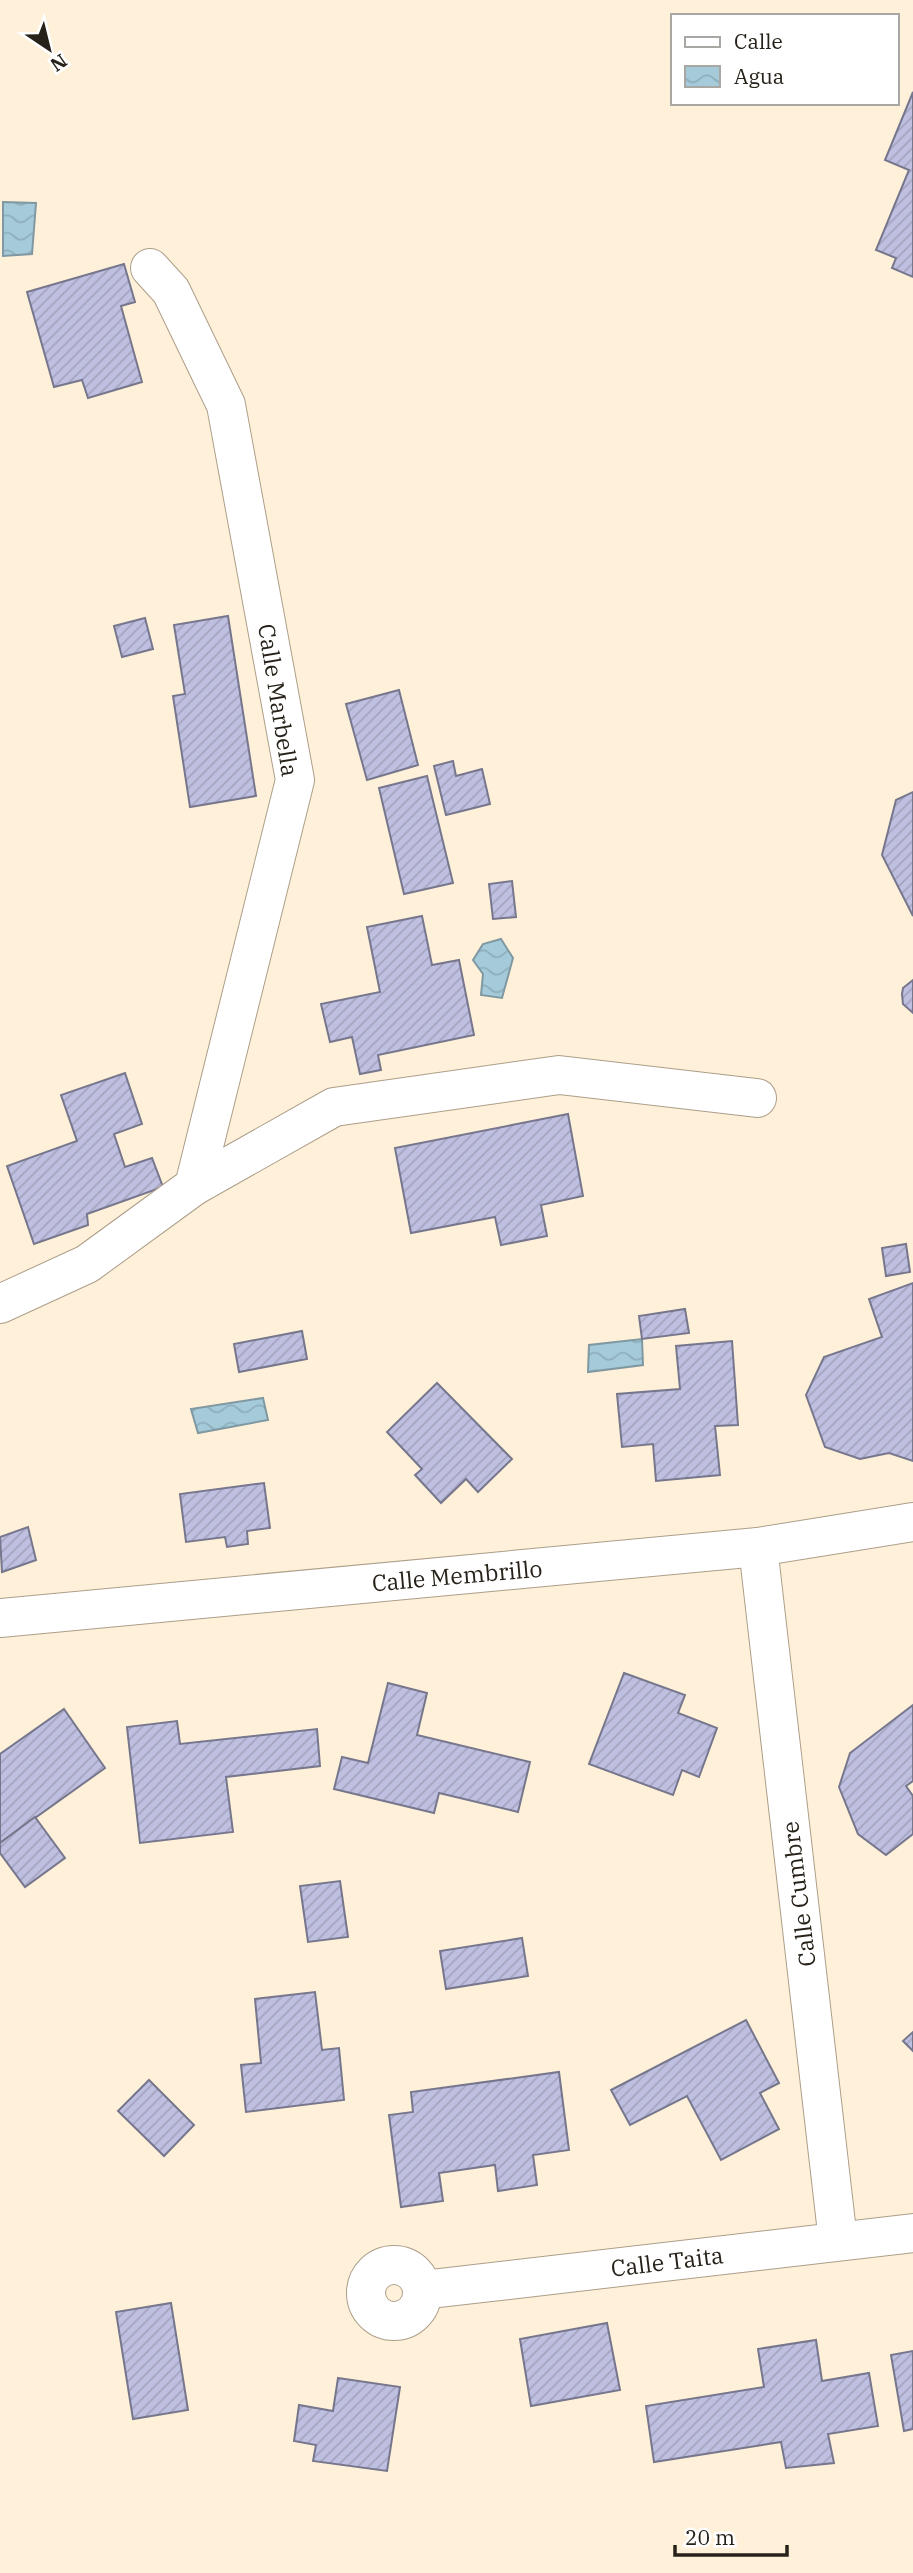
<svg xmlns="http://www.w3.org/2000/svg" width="913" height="2573" viewBox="0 0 913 2573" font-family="'IBM Plex Serif',serif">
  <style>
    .water { fill: url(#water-waves); stroke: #7f98a1; stroke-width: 2 }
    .building { fill: url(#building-hatch); stroke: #76778d; stroke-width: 2 }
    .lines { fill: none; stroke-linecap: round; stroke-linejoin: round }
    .street-casing { stroke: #ac9e89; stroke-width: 40 }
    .street { stroke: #fff; stroke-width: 38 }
    .labels { text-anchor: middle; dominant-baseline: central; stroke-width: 5; stroke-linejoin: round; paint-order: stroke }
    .street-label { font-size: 23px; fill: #272219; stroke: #fff }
  </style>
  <defs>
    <pattern id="water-waves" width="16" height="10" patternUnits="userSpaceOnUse" patternTransform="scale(1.75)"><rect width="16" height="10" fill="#a5cbdb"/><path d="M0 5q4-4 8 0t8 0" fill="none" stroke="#8eaebb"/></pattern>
    <pattern id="building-hatch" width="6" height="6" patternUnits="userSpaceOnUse" patternTransform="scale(1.75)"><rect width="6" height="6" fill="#bfbfe1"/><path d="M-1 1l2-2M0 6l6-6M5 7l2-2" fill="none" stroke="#a4a4c0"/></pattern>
  </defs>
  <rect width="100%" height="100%" fill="#fff0d9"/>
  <g class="water">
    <path d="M3,202L36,203L32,254L3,256Z"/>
    <path d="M501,939L513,958L502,998L481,995L483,974L473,960L483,944Z"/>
    <path d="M642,1339L643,1365L588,1372L589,1345Z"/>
    <path d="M263,1398L268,1420L198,1433L191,1409Z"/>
  </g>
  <g class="building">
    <path d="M913,92V277L892,268L896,258L876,250L909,170L885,160Z"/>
    <path d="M124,264L135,302L121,306L142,382L88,398L82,380L54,387L27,292Z"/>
    <path d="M228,616L256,796L190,807L173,696L185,694L174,625Z"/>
    <path d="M145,618L153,649L122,657L114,626Z"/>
    <path d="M399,690L418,765L367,780L346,704Z"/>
    <path d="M453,761L456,776L482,769L490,804L446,815L434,766Z"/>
    <path d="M427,776L453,883L404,894L379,788Z"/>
    <path d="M913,792V916L882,855L896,800Z"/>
    <path d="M512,881L516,917L493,919L489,884Z"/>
    <path d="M422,916L432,965L459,960L474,1035L378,1055L381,1070L360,1074L352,1037L330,1042L321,1004L380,992L367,927Z"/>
    <path d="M913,980V1013L903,1004L902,994L903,988Z"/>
    <path d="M125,1073L142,1124L114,1134L125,1167L152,1158L163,1187L87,1214L88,1225L34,1244L7,1166L77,1141L61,1095Z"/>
    <path d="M568,1114L583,1196L541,1205L547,1236L501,1245L495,1217L411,1233L395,1148Z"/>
    <path d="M906,1244L910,1272L886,1276L882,1248Z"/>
    <path d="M913,1283V1461L889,1453L860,1459L825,1447L806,1395L824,1357L882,1337L869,1299Z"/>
    <path d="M685,1309L689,1333L642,1339L639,1316Z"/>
    <path d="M302,1331L307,1359L239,1372L234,1344Z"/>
    <path d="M732,1341L738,1425L715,1426L720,1475L656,1481L653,1444L622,1447L617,1394L680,1389L676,1346Z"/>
    <path d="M437,1383L512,1459L478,1492L466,1479L441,1503L415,1475L422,1469L387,1432Z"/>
    <path d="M264,1483L270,1528L247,1531L248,1544L227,1547L225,1537L186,1542L180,1494Z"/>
    <path d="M28,1527L36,1560L2,1572L0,1537Z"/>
    <path d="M624,1673L685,1695L678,1713L717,1728L699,1777L682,1770L673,1795L589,1764Z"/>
    <path d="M388,1683L427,1693L417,1735L530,1762L518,1812L439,1793L434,1813L334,1789L342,1757L368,1763Z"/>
    <path d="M913,1705V1781L906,1786L913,1796V1834L886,1855L858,1834L839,1787L850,1753Z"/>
    <path d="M64,1709L105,1768L0,1843V1754Z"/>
    <path d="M177,1721L180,1744L317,1729L320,1766L226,1777L233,1832L140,1843L127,1727Z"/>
    <path d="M35,1817L65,1858L25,1887L0,1853V1843Z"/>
    <path d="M340,1881L348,1937L308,1942L300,1886Z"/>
    <path d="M522,1938L528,1976L446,1989L440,1951Z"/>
    <path d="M315,1992L322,2050L339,2048L344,2100L246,2112L241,2065L261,2063L255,1999Z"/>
    <path d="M746,2020L779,2083L760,2093L779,2129L721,2160L687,2096L630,2125L611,2090Z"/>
    <path d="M913,2032V2051L903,2041Z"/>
    <path d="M559,2072L569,2150L533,2155L537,2185L498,2191L495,2165L439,2173L443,2201L401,2207L389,2115L413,2112L411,2092Z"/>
    <path d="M149,2080L194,2125L164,2156L118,2111Z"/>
    <path d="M171,2303L188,2410L133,2419L116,2312Z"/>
    <path d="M607,2323L620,2390L531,2406L520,2339Z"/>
    <path d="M816,2340L822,2381L869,2373L878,2426L828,2434L834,2463L786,2468L781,2442L654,2462L646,2406L764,2387L758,2349Z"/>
    <path d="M913,2351V2429L904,2431L891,2355Z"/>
    <path d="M338,2378L400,2387L387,2471L313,2461L316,2445L294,2441L299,2405L333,2411Z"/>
  </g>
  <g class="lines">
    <defs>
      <g id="street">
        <path d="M150,268L171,291L226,405L295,780L194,1186"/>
        <path d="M0,1304L87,1264L194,1186L334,1107L559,1075L757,1098"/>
        <path d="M758,1547L838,2241"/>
        <path d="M0,1618L758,1547L913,1522"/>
        <circle cx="394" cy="2293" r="28"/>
        <path d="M422,2290L913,2233"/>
      </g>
    </defs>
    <use href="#street" class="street-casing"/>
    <use href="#street" class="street"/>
  </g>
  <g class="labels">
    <g class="street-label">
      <text transform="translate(279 700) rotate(81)">Calle Marbella</text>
      <text transform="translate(457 1575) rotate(-5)">Calle Membrillo</text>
      <text transform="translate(798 1894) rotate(-97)">Calle Cumbre</text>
      <text transform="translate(667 2261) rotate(-7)">Calle Taita</text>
    </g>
  </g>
  <rect x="671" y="14" width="228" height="91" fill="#ffffff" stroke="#a9a7a3" stroke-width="2"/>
  <rect x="685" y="37" width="35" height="10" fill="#ffffff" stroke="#a9a7a3" stroke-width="2"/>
  <text x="734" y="49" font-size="21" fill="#272219">Calle</text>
  <rect x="685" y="66" width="35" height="21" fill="url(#water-waves)" stroke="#a9a7a3" stroke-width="2"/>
  <text x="734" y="84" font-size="21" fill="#272219">Agua</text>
  <g transform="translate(49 49) rotate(145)" stroke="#ffffff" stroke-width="5" paint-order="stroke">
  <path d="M0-5L12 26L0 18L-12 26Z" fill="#272219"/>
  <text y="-10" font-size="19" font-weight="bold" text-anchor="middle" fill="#272219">N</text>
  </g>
  <path d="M675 2545v10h112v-10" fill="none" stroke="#272219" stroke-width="3.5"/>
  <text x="685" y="2545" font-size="21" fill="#272219" stroke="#ffffff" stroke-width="5" paint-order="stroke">20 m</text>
</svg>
